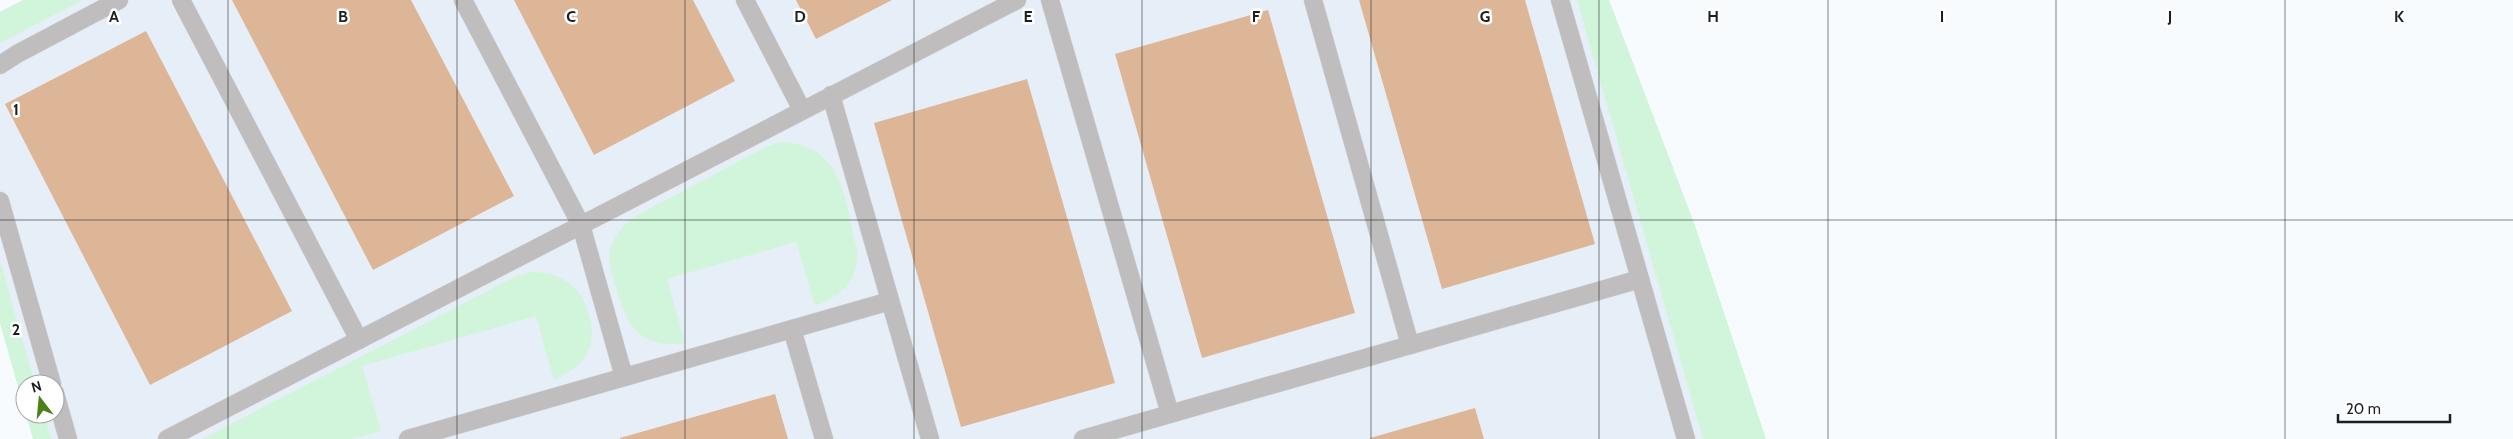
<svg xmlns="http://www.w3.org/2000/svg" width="2513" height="439" viewBox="0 0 2513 439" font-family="Cabin,sans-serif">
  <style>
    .built { fill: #e6eef7 }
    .green { fill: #d1f5da }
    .building { fill: #ddb698 }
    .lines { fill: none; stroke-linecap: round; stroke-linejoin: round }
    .lane-casing { stroke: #d5d8da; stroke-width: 19 }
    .lane { stroke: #bfbdbd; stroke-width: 18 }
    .grid { fill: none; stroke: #1d1e1f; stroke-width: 1; stroke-opacity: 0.55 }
    .grid-label { font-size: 16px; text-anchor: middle; font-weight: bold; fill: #1d1e1f; stroke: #fff; stroke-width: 5; stroke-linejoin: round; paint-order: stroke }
  </style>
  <rect width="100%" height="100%" fill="#f8fbfe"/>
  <path class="built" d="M23,0H1609L1694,223L1766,439H33L26,414H55V384H25V411L0,323V12Z"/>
  <g class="green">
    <path d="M23,0H83L0,43V12Z"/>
    <path d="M1577,0H1609L1694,223L1766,439H1703Z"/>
    <path d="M781,142C844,145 844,199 857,248C859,281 843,295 815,306L796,242L667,279L685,343C640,349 627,326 616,288C613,276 607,262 610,250C614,236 622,227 632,218L766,147Z"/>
    <path d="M0,261L35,384H25V411L0,323Z"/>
    <path d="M532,272C564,273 583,288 590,319C594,333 592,348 583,360C576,369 565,374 554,380L536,316L362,366L381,431L351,439H202L517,276Z"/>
    <path d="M26,414H44L51,439H33Z"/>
  </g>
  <g class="building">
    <path d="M232,0H411L514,196L373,270Z"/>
    <path d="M514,0H693L735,81L594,155Z"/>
    <path d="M796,0H892L816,39Z"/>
    <path d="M1359,0H1525L1595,244L1442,289Z"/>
    <path d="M1268,10L1355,313L1202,358L1115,54Z"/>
    <path d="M146,31L292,311L150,385L5,104Z"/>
    <path d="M1027,79L1115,383L961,427L874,123Z"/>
    <path d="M775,394L788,439H620V438Z"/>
    <path d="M1475,408L1484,439H1370V438Z"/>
  </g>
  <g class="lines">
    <defs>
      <g id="lane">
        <path d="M181,0L359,340"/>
        <path d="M463,0L581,225L624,377"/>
        <path d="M745,0L802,110"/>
        <path d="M1050,0L1170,414"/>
        <path d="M1313,0L1410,345"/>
        <path d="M1560,0L1686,439"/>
        <path d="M0,65L17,54L119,0"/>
        <path d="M831,95L930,439"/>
        <path d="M0,201L52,384"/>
        <path d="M792,329L824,439"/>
        <path d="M55,393L68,439"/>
        <path d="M167,439L1017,0"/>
        <path d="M408,439L890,301"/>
        <path d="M1083,439L1640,279"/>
      </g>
    </defs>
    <use href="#lane" class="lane-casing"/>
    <use href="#lane" class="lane"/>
  </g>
  <path class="grid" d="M228,0V439M457,0V439M685,0V439M914,0V439M1142,0V439M1371,0V439M1599,0V439M1828,0V439M2056,0V439M2285,0V439M0,220H2513"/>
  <g class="grid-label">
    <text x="114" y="22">A</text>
    <text x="343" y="22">B</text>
    <text x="571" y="22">C</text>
    <text x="800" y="22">D</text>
    <text x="1028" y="22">E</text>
    <text x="1256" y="22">F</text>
    <text x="1485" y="22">G</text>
    <text x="1713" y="22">H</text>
    <text x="1942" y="22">I</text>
    <text x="2170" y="22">J</text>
    <text x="2399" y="22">K</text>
    <text x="16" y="115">1</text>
    <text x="16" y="335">2</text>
  </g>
  <g transform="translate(40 399) rotate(344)"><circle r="24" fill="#ffffff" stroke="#a5a5a5"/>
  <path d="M0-4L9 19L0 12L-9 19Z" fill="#4c8118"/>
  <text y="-8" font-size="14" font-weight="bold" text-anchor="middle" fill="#1d1e1f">N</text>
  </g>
  <path d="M2338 414v8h112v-8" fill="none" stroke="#1d1e1f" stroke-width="2.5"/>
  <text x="2346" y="414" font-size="15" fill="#1d1e1f" stroke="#ffffff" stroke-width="4" paint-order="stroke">20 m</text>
</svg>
